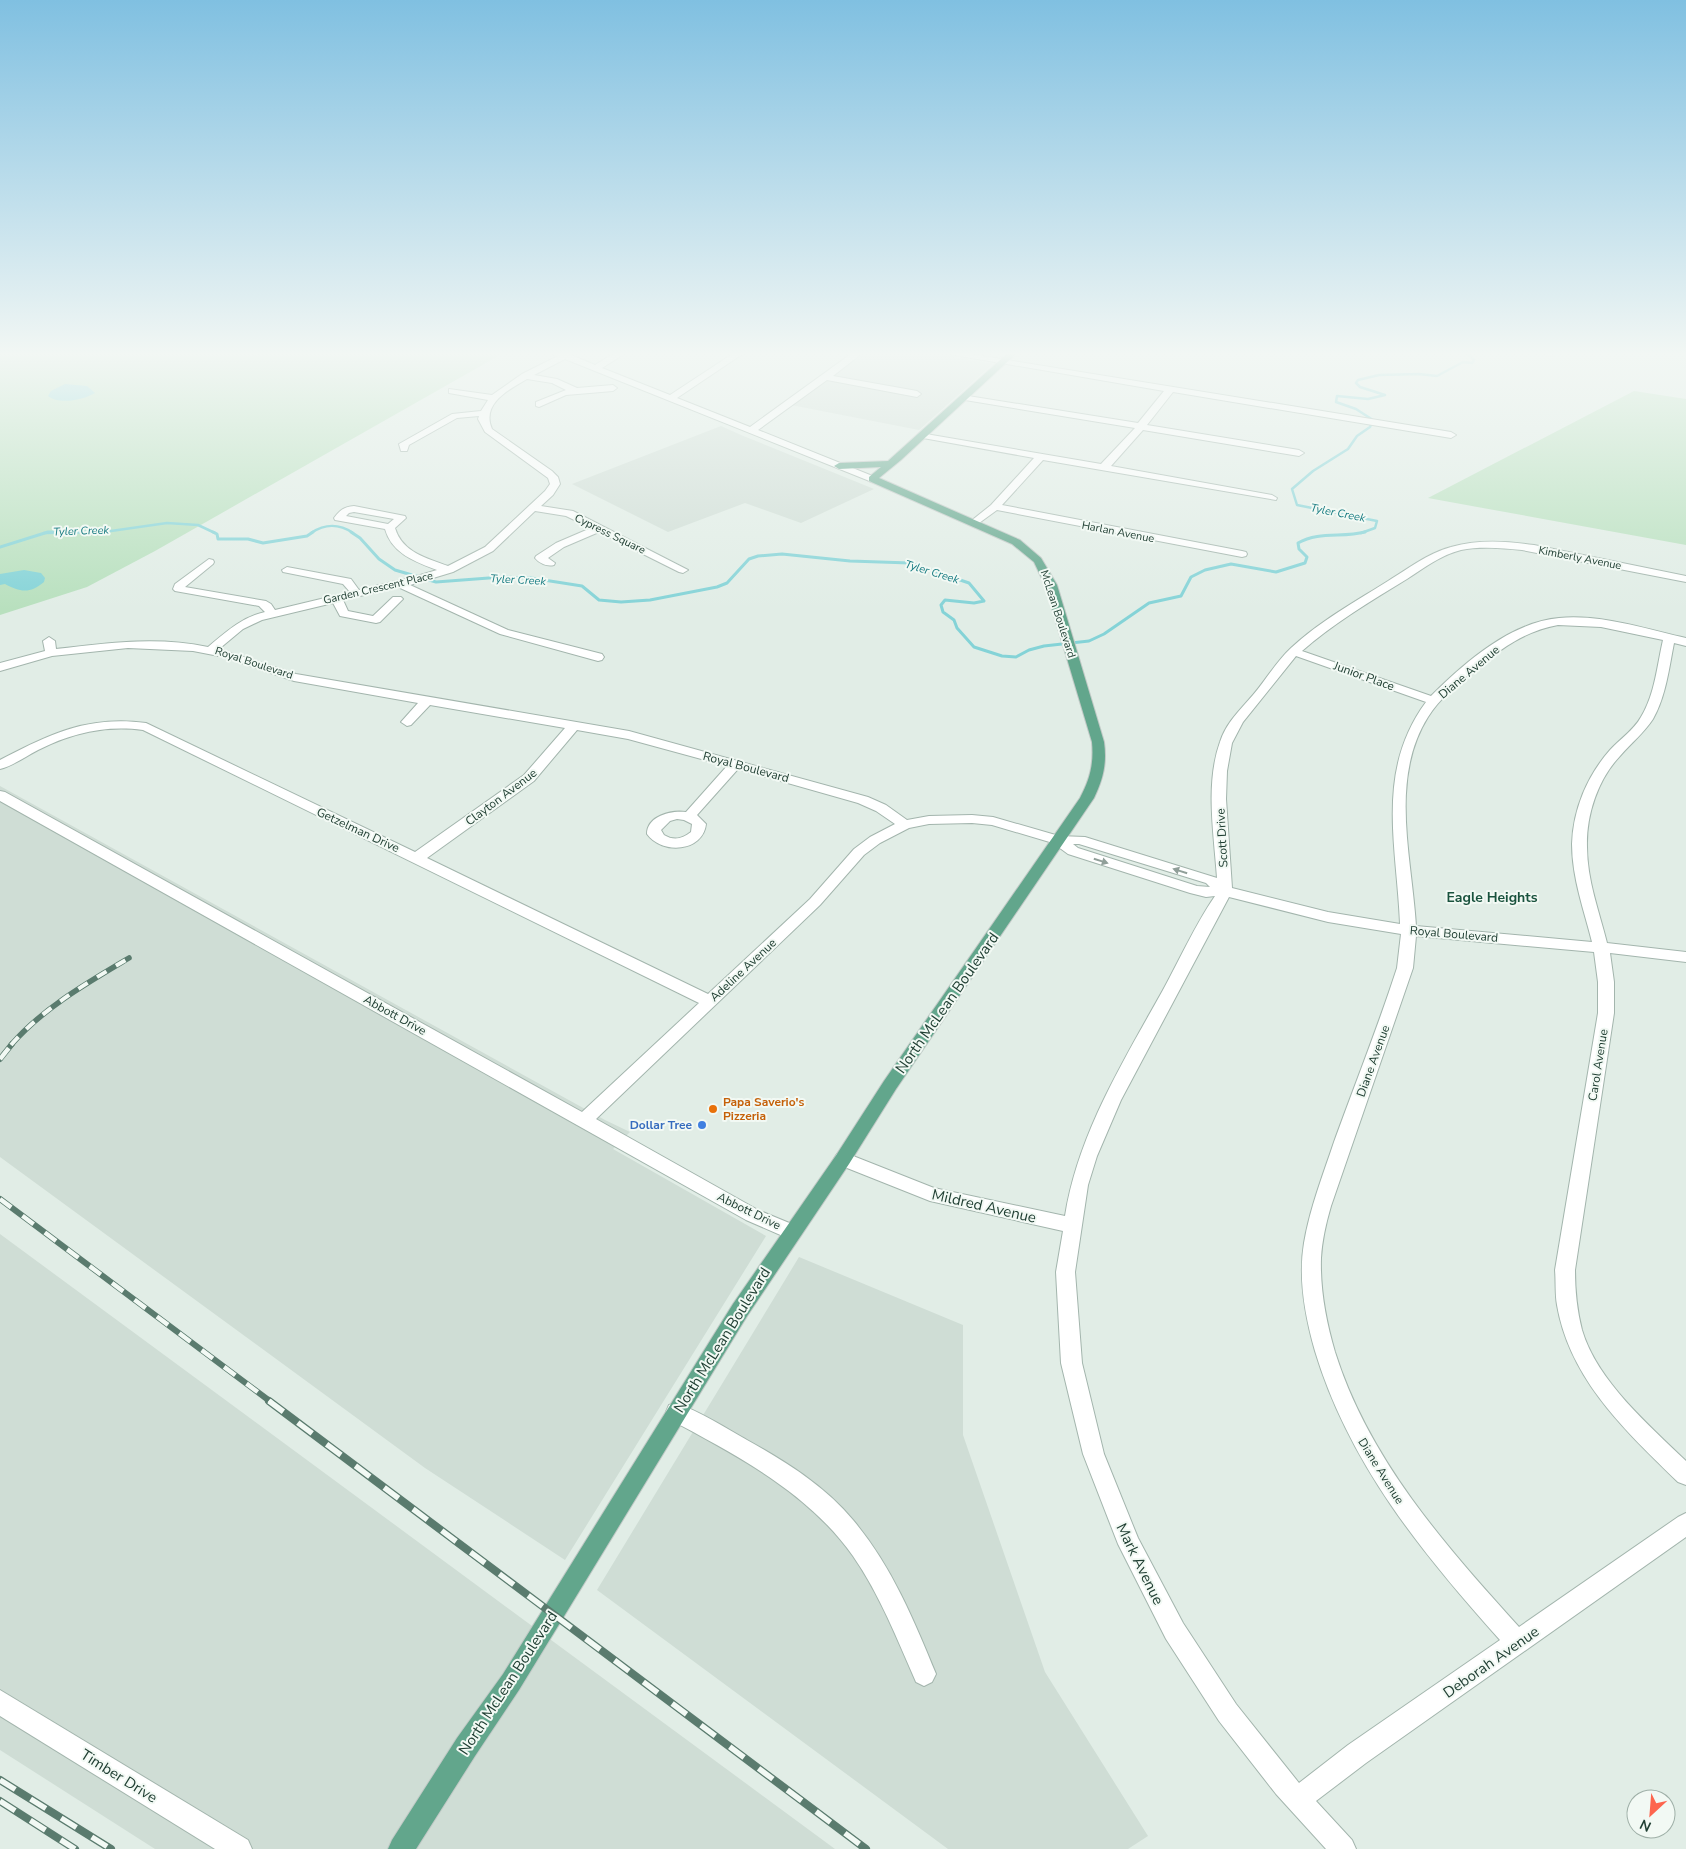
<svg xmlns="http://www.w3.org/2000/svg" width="1686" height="1849" viewBox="0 0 1686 1849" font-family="'Nunito Sans',sans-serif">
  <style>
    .built { fill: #cfddd5 }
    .green { fill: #b8e0be }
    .water { fill: #84d3d7 }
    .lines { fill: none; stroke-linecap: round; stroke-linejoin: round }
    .stream-far1 { stroke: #84d3d7; stroke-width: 2.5 }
    .stream { stroke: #84d3d7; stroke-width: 3 }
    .minor-casing { stroke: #a3b5ad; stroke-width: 2 }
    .major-casing { stroke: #c1c9c6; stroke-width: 2 }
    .minor { fill: #fff; fill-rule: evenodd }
    .major { fill: #62a68c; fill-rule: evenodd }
    .rail-far2-casing { stroke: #5a7b6e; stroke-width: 5.5 }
    .rail-far1-casing { stroke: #5a7b6e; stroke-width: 6 }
    .rail-casing { stroke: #5a7b6e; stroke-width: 8 }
    .rail-far2 { stroke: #f2f9f4; stroke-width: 4; stroke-dasharray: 11; stroke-linecap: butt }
    .rail-far1 { stroke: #f2f9f4; stroke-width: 4.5; stroke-dasharray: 14; stroke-linecap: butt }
    .rail { stroke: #f2f9f4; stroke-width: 5.5; stroke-dasharray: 18; stroke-linecap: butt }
    .oneway { fill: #909f99 }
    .food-dot { fill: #e8710a; stroke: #f2f9f4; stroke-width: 2 }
    .shop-dot { fill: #3f7fe0; stroke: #f2f9f4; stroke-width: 2 }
    .labels { text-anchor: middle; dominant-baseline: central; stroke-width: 4; stroke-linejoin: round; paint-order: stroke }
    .far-water-label { font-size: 11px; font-style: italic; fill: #157a80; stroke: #f2f9f4 }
    .far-street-label { font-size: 11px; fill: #203f33; stroke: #f2f9f4 }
    .street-label { font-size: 12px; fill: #203f33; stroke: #f2f9f4 }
    .food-label { font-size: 12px; font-weight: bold; fill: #c56008; stroke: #f2f9f4; text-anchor: start }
    .shop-label { font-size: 12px; font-weight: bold; fill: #366cbe; stroke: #f2f9f4; text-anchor: end }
    .neighbourhood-label { font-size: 14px; font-weight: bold; fill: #1a533e; stroke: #f2f9f4 }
    .near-street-label { font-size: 15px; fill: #203f33; stroke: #f2f9f4 }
  </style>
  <rect width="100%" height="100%" fill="#e1ede6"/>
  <g class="built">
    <path d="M866,351H920L993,364L919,430L791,405Z"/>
    <path d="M721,426L741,435L874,489L801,523L745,503L668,532L572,484Z"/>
    <path d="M0,786L605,1120L630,1132L613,1149L766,1236L565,1560L425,1468L0,1157Z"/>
    <path d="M0,1234L835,1849H155L0,1750Z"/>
    <path d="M799,1257L963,1325V1435L1045,1672L1148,1836L1128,1849H948L597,1590Z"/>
  </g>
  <g class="green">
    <path d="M0,351H507L155,551L87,587L0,615Z"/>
    <path d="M1634,391L1686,399V545L1428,498Z"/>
  </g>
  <g class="water">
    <path d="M65,384L87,386L95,393C83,400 59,405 48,396L51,391Z"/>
    <path d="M24,570L41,573L45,578L44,582C30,594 20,592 5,584L0,585V574Z"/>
  </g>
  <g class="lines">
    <g class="stream-far1">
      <path d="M44,533L104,532L167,523L198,525L215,533"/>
      <path d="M311,533C325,524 338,523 353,533"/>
      <path d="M1361,533L1375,528L1377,521L1297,505L1292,489L1313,471L1348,449L1357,436L1370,427L1373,420L1356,409L1336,402L1337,396L1368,399L1385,395L1360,387L1356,383L1358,380L1379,375L1419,374L1437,376L1463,362L1472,363L1474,360L1465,351"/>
    </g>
    <g class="stream">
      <path d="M213,532L217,534L218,539H248L263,543L307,536L313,532"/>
      <path d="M351,532L360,538L379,559L395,570L436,582L502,577L531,578L582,586L599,600L621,602L650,600L717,587L727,583L749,559L758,556L782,554L850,561L910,563L969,583L984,601L974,603L945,600L941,605L943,612L954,620L957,628L974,647L1002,656L1016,657L1029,650L1044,646L1089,641L1104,634L1149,603L1181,596L1191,577L1205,570L1231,564L1276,572L1305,563L1307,557L1299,549L1298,543C1319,531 1342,538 1365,532"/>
      <path d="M0,547L48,532H104"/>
    </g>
    <defs>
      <g id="minor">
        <path d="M554,351L569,354L595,365L618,351H629L602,368L670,395L737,351H747L677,398L750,427L855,351H865L833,376L917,391L921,394L917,397L827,380L758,430L875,477V481L872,482L565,359L534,375L557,379L577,388L613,385L617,388L613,391L566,395L539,407L536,406V402L566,390L552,383L527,379C508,390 481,404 492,429L552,471L558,477L560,484L553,495L541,506L573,511L688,570L683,573L679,572L599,532L564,547L548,558L555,563L554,565C547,567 539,563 535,558L536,556L556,543L591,528L566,516L535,511L493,551L453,572L410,585L508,630L602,654L604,657L602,660L598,661L500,634L398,587L343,600L348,611L373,616L393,597H401L403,599L380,622L376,623L340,616L333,603L262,620L243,629L219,649L296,674L629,731L868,797L886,805L907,820L929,816L972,815L993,817L1059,836L1085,837L1217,878C1214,834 1205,784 1220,742C1226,723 1240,710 1253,695C1266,680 1276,662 1291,648C1320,621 1355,602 1388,581C1408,569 1428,553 1451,547C1478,539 1507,541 1534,545L1686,576V582L1522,550C1502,548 1480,546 1461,550C1441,555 1424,568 1407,579C1371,601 1334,623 1302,651L1431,696C1464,663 1511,622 1559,618C1601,614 1645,629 1686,638V646L1674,643C1669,668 1666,696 1653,719C1644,733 1631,743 1620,756C1598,779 1586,815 1587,847C1587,880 1599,911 1607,943L1686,952V962L1610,953L1614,982V1013L1575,1270C1575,1291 1577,1310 1582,1330C1597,1381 1649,1425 1686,1461V1485L1678,1482C1626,1431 1570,1380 1557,1305C1555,1294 1556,1281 1555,1270L1598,1013V982L1594,952L1416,936L1413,968L1331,1206C1326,1223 1322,1241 1321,1258C1320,1290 1326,1321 1335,1352C1369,1460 1445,1545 1519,1627L1678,1517L1686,1513V1537L1366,1763L1316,1801L1352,1840L1356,1849H1326L1276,1794L1219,1721L1166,1639L1118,1544L1083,1454L1061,1363L1056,1272L1063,1231L930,1201L837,1164L834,1159L837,1154L843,1152L934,1188L1065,1216C1078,1134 1123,1062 1163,990C1180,959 1195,925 1215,896L1206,897L1190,893L1068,854L1053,843L992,825L972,823L929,824L909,828L880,843L864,855L820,905L596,1119L758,1210L799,1227L801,1232L799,1237L792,1240L746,1220L0,801V791L5,792L582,1112L699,1003L143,730C105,725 72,733 38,750C26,756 13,766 0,769V760C49,734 89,715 146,723L415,852L524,775L565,728L430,705L411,725L407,726L401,722L418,703L294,681L224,657L193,651L128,648L52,656L0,671V663L45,651L43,641L49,637L55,641L56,649C107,643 157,636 208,647C226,632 242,617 265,612L259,606L175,591L173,589L175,584L209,559L213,560L214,562L213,564L185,587L266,601L271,604L275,610L350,592L343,584L283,572L282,570L287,567L351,579L359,590L417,576L437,570C416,562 392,554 385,529L335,520L334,518C340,510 344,507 354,506L405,516L406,518L395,528C402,552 426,558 448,566L485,547L545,491L550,484L548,478L485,432L478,419L479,416L457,418L409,445L407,451H401L399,444L452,414L481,411L488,400L449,393V389L492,395L522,374L558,356L554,355ZM354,512L394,519L388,524L346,516L349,513ZM1558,625L1601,627L1663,640C1657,666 1655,694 1641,717C1634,730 1620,739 1610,750C1587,776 1573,810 1572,844C1572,878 1584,910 1592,942L1416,926C1412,858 1389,779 1428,717C1440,698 1458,683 1476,669C1502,648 1525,631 1558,625ZM1296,656L1426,702C1375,771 1397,846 1400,924L1328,912L1232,888L1226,799L1227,771L1232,743L1243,722ZM577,730L628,739L727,766L686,812C671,810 647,816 647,834C662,855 703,852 706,824L697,815L738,769L858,803L876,811L895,824L870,837L854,849L810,899L708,994L427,858L534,781ZM677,819L684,820L692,824L691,832C682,839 674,841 664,835L661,830L670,821ZM1073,844H1079L1206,883L1210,887L1197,886L1078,848ZM1229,897L1328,922L1401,934L1397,968C1378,1027 1355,1084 1334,1142C1323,1175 1310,1208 1304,1243C1298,1279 1305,1316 1315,1351C1349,1464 1423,1554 1500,1640L1348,1745L1299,1783L1236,1704L1183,1623L1138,1538L1104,1454L1082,1363L1075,1272L1088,1185L1097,1156L1121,1100Z"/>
        <path d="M931,351H952L1451,432L1456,435L1451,438L1173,392L1147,425L1299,450L1304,453L1299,456L1143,430L1111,466L1272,495L1277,498L1276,500L1043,460L1002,505L1242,551L1246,552L1247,554L1246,556L1242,557L997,510L975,526L971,525L970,523L971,521L991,505L1034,458L923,438L918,435L920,433L1101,464L1135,428L965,400L962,399V395L1138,423L1164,391Z"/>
        <path d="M1548,351H1556L1551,356L1548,355Z"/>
        <path d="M676,1403C701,1412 724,1427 747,1440C785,1461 825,1486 853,1520C891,1565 914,1620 936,1674L932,1682L924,1686L916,1682C897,1639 880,1595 853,1556C808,1492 736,1455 669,1419L666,1412L669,1405Z"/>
        <path d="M0,1690L248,1840L252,1849H215L0,1716Z"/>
      </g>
      <path id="major" d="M1010,351H1019L901,460L879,478L1020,540L1041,558L1057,585L1104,742C1107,764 1103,779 1094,798L896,1089L849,1164L747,1316L519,1690L475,1756L416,1849H388L392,1840L457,1738L503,1674L733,1304L837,1154L884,1081L1080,798C1090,779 1094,764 1092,742L1045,585L1034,562L1012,544L869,481V477L881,467L839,469L834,466L839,463L888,461Z"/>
    </defs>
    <use href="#minor" class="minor-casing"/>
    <use href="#major" class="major-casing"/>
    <use href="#minor" class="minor"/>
    <use href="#major" class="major"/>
    <defs>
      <path id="rail-far2" d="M11,1045C43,1008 87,983 129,958"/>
      <g id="rail-far1">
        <path d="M0,1059L12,1044"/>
        <path d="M0,1199L271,1402"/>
      </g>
      <g id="rail">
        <path d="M269,1401L866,1849"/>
        <path d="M0,1780L111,1849"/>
        <path d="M0,1801L75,1849"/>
      </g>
    </defs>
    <use href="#rail-far2" class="rail-far2-casing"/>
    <use href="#rail-far1" class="rail-far1-casing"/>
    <use href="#rail" class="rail-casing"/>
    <use href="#rail-far2" class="rail-far2"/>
    <use href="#rail-far1" class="rail-far1"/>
    <use href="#rail" class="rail"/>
  </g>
  <defs><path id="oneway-solid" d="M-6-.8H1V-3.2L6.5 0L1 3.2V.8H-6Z" transform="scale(1.25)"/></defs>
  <g class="oneway">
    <use href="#oneway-solid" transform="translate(1101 861) rotate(17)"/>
    <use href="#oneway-solid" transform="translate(1180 871) rotate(-163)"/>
  </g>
  <linearGradient id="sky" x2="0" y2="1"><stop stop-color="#80c0e1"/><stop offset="0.58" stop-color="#f2f7f4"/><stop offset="1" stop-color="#f2f7f4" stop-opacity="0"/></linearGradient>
  <rect width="1686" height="610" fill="url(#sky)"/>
  <circle class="food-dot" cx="713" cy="1109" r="5"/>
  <circle class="shop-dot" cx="702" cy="1125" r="5"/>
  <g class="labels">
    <g class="far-water-label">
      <text transform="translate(1338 513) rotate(11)">Tyler Creek</text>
      <text transform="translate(81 531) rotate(-2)">Tyler Creek</text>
      <text transform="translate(932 572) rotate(17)">Tyler Creek</text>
      <text transform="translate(518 580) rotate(3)">Tyler Creek</text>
    </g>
    <g class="far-street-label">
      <text transform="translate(1118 532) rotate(11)">Harlan Avenue</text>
      <text transform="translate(610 534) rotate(26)">Cypress Square</text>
      <text transform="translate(1580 558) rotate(11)">Kimberly Avenue</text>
      <text transform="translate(378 588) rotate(-13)">Garden Crescent Place</text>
      <text transform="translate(1058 614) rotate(72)">McLean Boulevard</text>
      <text transform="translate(254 663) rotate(18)">Royal Boulevard</text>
    </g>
    <g class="street-label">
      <text transform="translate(1469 672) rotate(-40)">Diane Avenue</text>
      <text transform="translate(1364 676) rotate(20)">Junior Place</text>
      <text transform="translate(746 767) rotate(15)">Royal Boulevard</text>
      <text transform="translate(501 797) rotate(-37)">Clayton Avenue</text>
      <text transform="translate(358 830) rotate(25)">Getzelman Drive</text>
      <text transform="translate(1222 838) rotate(-93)">Scott Drive</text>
      <text transform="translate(1454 934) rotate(5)">Royal Boulevard</text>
      <text transform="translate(743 970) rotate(-43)">Adeline Avenue</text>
      <text transform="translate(395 1015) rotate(29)">Abbott Drive</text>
      <text transform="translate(1373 1061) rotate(-70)">Diane Avenue</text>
      <text transform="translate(1598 1065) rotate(-81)">Carol Avenue</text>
      <text transform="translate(749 1211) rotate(26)">Abbott Drive</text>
      <text transform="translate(1381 1471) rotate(58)">Diane Avenue</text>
    </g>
    <g class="food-label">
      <text x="723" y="1102">Papa Saverio's<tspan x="723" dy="14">Pizzeria</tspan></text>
    </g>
    <g class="shop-label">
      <text x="692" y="1125">Dollar Tree</text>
    </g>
    <g class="neighbourhood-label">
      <text x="1492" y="897">Eagle Heights</text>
    </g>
    <g class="near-street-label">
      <text transform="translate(947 1003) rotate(-55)">North McLean Boulevard</text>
      <text transform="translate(984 1206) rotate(13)">Mildred Avenue</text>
      <text transform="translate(722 1340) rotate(-58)">North McLean Boulevard</text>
      <text transform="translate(1140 1564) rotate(64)">Mark Avenue</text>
      <text transform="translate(1491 1662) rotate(-35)">Deborah Avenue</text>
      <text transform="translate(508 1683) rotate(-57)">North McLean Boulevard</text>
      <text transform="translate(119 1776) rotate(32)">Timber Drive</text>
    </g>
  </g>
  <g transform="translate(1651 1814) rotate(206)"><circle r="24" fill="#f2f9f4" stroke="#9eafa7"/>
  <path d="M0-4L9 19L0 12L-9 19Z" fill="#fd654e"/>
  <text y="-8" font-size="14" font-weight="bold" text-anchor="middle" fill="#203f33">N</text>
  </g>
</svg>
